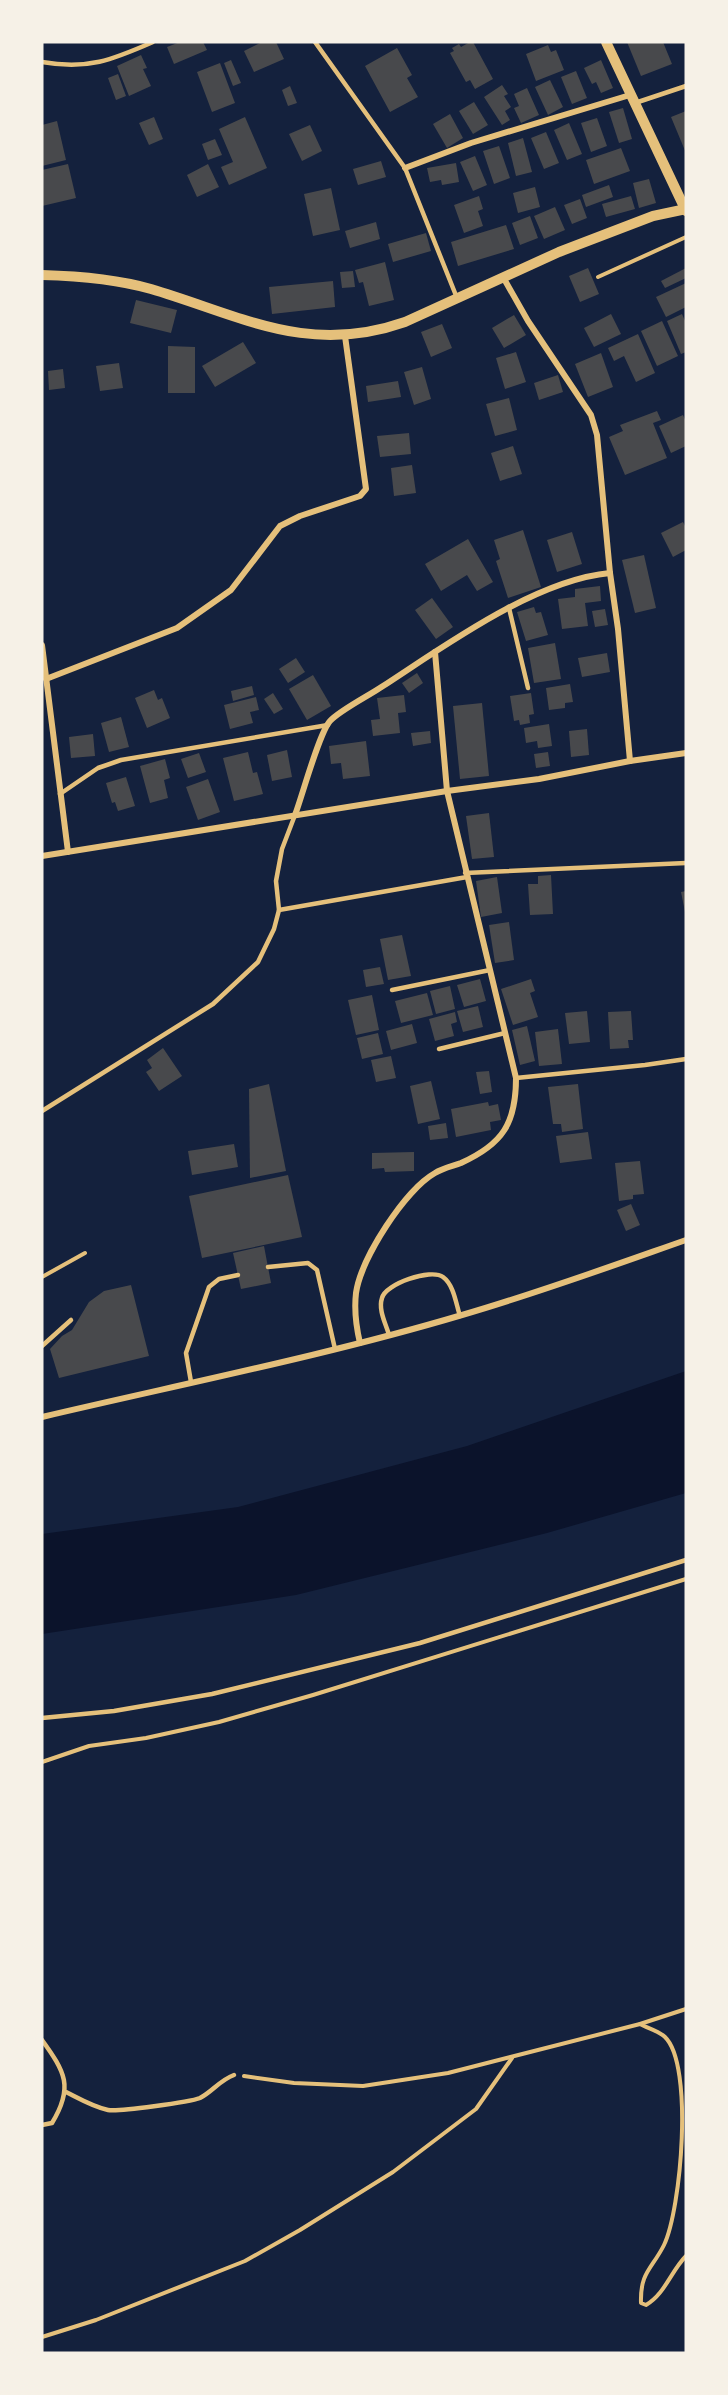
<svg xmlns="http://www.w3.org/2000/svg" width="728" height="2395" viewBox="0 0 728 2395" font-family="Ubuntu,sans-serif">
  <style>
    .water { fill: #0b132b }
    .building { fill: #48494c }
    .lines { fill: none; stroke-linecap: round; stroke-linejoin: round }
    .path { stroke: #e5c07b; stroke-width: 4 }
    .service { stroke: #e5c07b; stroke-width: 4.5 }
    .minor { stroke: #e5c07b; stroke-width: 6 }
    .tertiary { stroke: #e5c07b; stroke-width: 10 }
  </style>
  <rect width="100%" height="100%" fill="#14213d"/>
  <path class="water" d="M686,1371V1493L547,1533L296,1595L42,1634V1534L238,1507L467,1446Z"/>
  <g class="building">
    <path d="M180,42H203L207,50L174,64L167,47Z"/>
    <path d="M262,42H276L284,59L254,72L244,51Z"/>
    <path d="M470,42H473L493,79L475,89L470,80L466,82L450,53L454,51L452,48L459,44L461,47Z"/>
    <path d="M627,42H663L672,64L641,76Z"/>
    <path d="M548,45L551,52L556,50L564,70L536,81L526,54Z"/>
    <path d="M397,48L412,75L407,78L418,97L390,112L365,66Z"/>
    <path d="M141,55L147,68L143,69L151,86L129,96L117,66Z"/>
    <path d="M231,60L241,83L233,86L224,63Z"/>
    <path d="M601,60L613,88L601,93L596,82L592,84L584,68Z"/>
    <path d="M220,63L235,103L212,112L197,72Z"/>
    <path d="M576,71L587,98L572,104L561,77Z"/>
    <path d="M118,74L126,96L116,100L108,78Z"/>
    <path d="M550,80L563,107L548,115L535,87Z"/>
    <path d="M502,85L508,94L504,96L511,107L505,111L510,120L502,125L484,97Z"/>
    <path d="M290,86L297,103L288,106L282,90Z"/>
    <path d="M527,88L539,115L521,123L514,108L519,106L514,94Z"/>
    <path d="M474,102L488,125L473,134L459,111Z"/>
    <path d="M623,108L632,139L619,143L609,112Z"/>
    <path d="M686,111V153L671,117Z"/>
    <path d="M450,114L463,138L447,148L433,124Z"/>
    <path d="M154,117L163,139L149,145L139,123Z"/>
    <path d="M245,117L267,168L229,185L221,167L233,162L219,129Z"/>
    <path d="M597,118L607,146L591,152L581,123Z"/>
    <path d="M57,121L66,160L42,166V125Z"/>
    <path d="M569,123L582,154L567,160L554,130Z"/>
    <path d="M310,125L322,151L302,161L289,134Z"/>
    <path d="M546,132L559,163L544,169L531,138Z"/>
    <path d="M523,138L532,172L516,176L508,143Z"/>
    <path d="M215,139L222,155L208,160L202,144Z"/>
    <path d="M499,146L510,178L494,184L483,151Z"/>
    <path d="M621,148L630,171L594,184L586,160Z"/>
    <path d="M475,156L487,185L473,191L460,162Z"/>
    <path d="M381,161L386,177L358,185L353,169Z"/>
    <path d="M456,163L459,182L442,185L441,180L430,182L427,168Z"/>
    <path d="M68,164L76,198L42,206V170Z"/>
    <path d="M208,164L219,187L197,197L187,175Z"/>
    <path d="M649,179L656,203L639,208L633,183Z"/>
    <path d="M609,185L613,197L586,207L582,195Z"/>
    <path d="M535,187L540,207L518,213L513,193Z"/>
    <path d="M331,188L340,230L313,236L304,194Z"/>
    <path d="M479,196L483,209L478,211L483,226L464,233L454,205Z"/>
    <path d="M631,196L635,209L606,217L602,204Z"/>
    <path d="M580,199L587,218L572,224L564,205Z"/>
    <path d="M555,207L565,230L544,239L534,216Z"/>
    <path d="M530,216L538,238L520,245L512,223Z"/>
    <path d="M376,222L380,239L350,248L345,231Z"/>
    <path d="M506,225L514,249L458,266L451,242Z"/>
    <path d="M426,233L431,251L393,262L388,244Z"/>
    <path d="M385,262L394,300L369,306L363,282L359,283L355,270Z"/>
    <path d="M588,268L599,294L580,302L569,276Z"/>
    <path d="M686,268V278L665,288L661,281Z"/>
    <path d="M353,271L355,287L342,288L340,272Z"/>
    <path d="M333,281L335,307L272,314L269,287Z"/>
    <path d="M686,283V307L666,317L656,297Z"/>
    <path d="M136,300L177,310L171,333L130,323Z"/>
    <path d="M611,314L621,334L594,347L584,328Z"/>
    <path d="M682,314L686,323V352L681,354L667,321Z"/>
    <path d="M514,315L526,335L504,348L492,328Z"/>
    <path d="M662,321L678,356L657,366L641,331Z"/>
    <path d="M442,324L452,348L431,357L421,332Z"/>
    <path d="M638,334L655,373L636,382L624,356L614,361L608,348Z"/>
    <path d="M243,342L256,363L215,387L202,366Z"/>
    <path d="M168,346L195,347V393H168Z"/>
    <path d="M516,352L526,382L505,389L496,358Z"/>
    <path d="M601,353L613,387L588,397L575,364Z"/>
    <path d="M119,363L123,388L100,391L96,366Z"/>
    <path d="M422,367L431,399L414,405L404,372Z"/>
    <path d="M63,369L65,388L49,390L48,371Z"/>
    <path d="M558,375L563,392L539,400L534,383Z"/>
    <path d="M398,381L401,397L368,402L366,386Z"/>
    <path d="M509,398L517,430L495,436L486,404Z"/>
    <path d="M657,411L661,420L653,423L667,458L625,475L609,437L623,431L620,425Z"/>
    <path d="M683,415L686,422V446L671,453L659,426Z"/>
    <path d="M409,433L411,454L380,457L377,436Z"/>
    <path d="M513,446L522,474L500,481L491,453Z"/>
    <path d="M412,465L416,493L394,496L391,468Z"/>
    <path d="M683,522L686,528V550L673,557L661,533Z"/>
    <path d="M523,530L541,587L508,598L496,561L500,559L494,540Z"/>
    <path d="M572,532L582,564L557,572L547,540Z"/>
    <path d="M468,539L493,582L477,591L467,575L441,591L425,564Z"/>
    <path d="M644,555L656,608L635,613L622,560Z"/>
    <path d="M600,586L601,601L585,603L588,626L562,629L558,599L575,597V589Z"/>
    <path d="M432,598L453,627L436,639L415,610Z"/>
    <path d="M534,607L536,613L541,612L548,635L526,641L517,612Z"/>
    <path d="M605,609L608,625L595,627L592,611Z"/>
    <path d="M555,643L561,679L534,683L528,648Z"/>
    <path d="M607,653L610,672L582,677L578,658Z"/>
    <path d="M296,658L305,672L288,683L279,669Z"/>
    <path d="M417,673L423,683L409,693L402,683Z"/>
    <path d="M313,675L331,706L307,720L289,689Z"/>
    <path d="M570,684L573,702L565,703V708L549,710L546,688Z"/>
    <path d="M252,686L254,695L233,701L231,691Z"/>
    <path d="M154,690L158,700L162,698L170,718L147,728L135,698Z"/>
    <path d="M273,693L283,709L274,714L264,699Z"/>
    <path d="M531,693L534,714L529,715L530,723L520,725L519,720L514,721L510,696Z"/>
    <path d="M404,695L406,712L398,713L400,733L373,736L371,720L380,719L377,698Z"/>
    <path d="M256,697L259,710L250,712L253,723L230,729L224,705Z"/>
    <path d="M482,703L489,776L460,779L453,706Z"/>
    <path d="M121,717L129,747L109,752L101,723Z"/>
    <path d="M549,724L552,746L538,748L537,741L526,743L524,728Z"/>
    <path d="M587,729L589,755L571,757L569,731Z"/>
    <path d="M430,731L431,743L413,746L411,733Z"/>
    <path d="M93,734L95,756L71,758L69,737Z"/>
    <path d="M366,741L370,776L343,779L341,763L331,764L329,746Z"/>
    <path d="M287,750L292,777L272,781L267,755Z"/>
    <path d="M248,752L253,773L257,772L263,794L234,801L223,758Z"/>
    <path d="M548,752L550,766L536,768L534,754Z"/>
    <path d="M199,753L206,772L188,778L181,759Z"/>
    <path d="M165,759L170,778L164,780L168,798L150,803L140,766Z"/>
    <path d="M126,777L135,806L118,811L115,802L112,803L106,783Z"/>
    <path d="M208,779L220,812L198,820L186,787Z"/>
    <path d="M489,813L494,857L472,859L466,816Z"/>
    <path d="M551,875L553,914L530,915L528,884H538V876Z"/>
    <path d="M497,877L502,913L481,917L476,881Z"/>
    <path d="M686,891V912H685L681,892Z"/>
    <path d="M509,922L514,960L495,963L489,925Z"/>
    <path d="M402,935L411,976L388,980L380,939Z"/>
    <path d="M380,967L384,984L366,987L363,970Z"/>
    <path d="M480,979L486,1001L464,1007L457,985Z"/>
    <path d="M531,979L535,991L530,993L538,1017L513,1025L501,989Z"/>
    <path d="M450,986L455,1009L436,1014L430,991Z"/>
    <path d="M427,993L433,1015L401,1023L395,1001Z"/>
    <path d="M372,995L379,1030L356,1035L348,1000Z"/>
    <path d="M478,1006L483,1027L463,1032L457,1011Z"/>
    <path d="M587,1011L590,1042L569,1044L565,1013Z"/>
    <path d="M631,1011L633,1040H628L629,1048L610,1049L608,1012Z"/>
    <path d="M455,1012L457,1022L451,1024L454,1036L435,1041L429,1019Z"/>
    <path d="M412,1024L417,1043L391,1050L386,1031Z"/>
    <path d="M527,1026L535,1061L520,1065L512,1030Z"/>
    <path d="M558,1029L562,1064L539,1066L535,1032Z"/>
    <path d="M378,1033L383,1054L362,1059L357,1038Z"/>
    <path d="M163,1048L182,1076L159,1091L146,1072L152,1068L147,1060Z"/>
    <path d="M391,1056L396,1078L376,1082L371,1060Z"/>
    <path d="M489,1071L492,1092L480,1094L476,1072Z"/>
    <path d="M431,1081L440,1119L418,1124L410,1086Z"/>
    <path d="M269,1084L286,1171L250,1178L249,1089Z"/>
    <path d="M578,1084L583,1129L562,1132L561,1124H553L548,1087Z"/>
    <path d="M488,1102L489,1106L498,1104L501,1120L490,1122L491,1130L456,1137L451,1109Z"/>
    <path d="M446,1123L448,1138L430,1140L428,1126Z"/>
    <path d="M588,1132L592,1159L560,1163L556,1136Z"/>
    <path d="M234,1144L238,1167L192,1175L188,1151Z"/>
    <path d="M414,1152V1171L385,1172L384,1168L372,1169V1153Z"/>
    <path d="M640,1161L644,1194L633,1195V1199L619,1201L615,1163Z"/>
    <path d="M288,1175L302,1237L202,1258L189,1196Z"/>
    <path d="M631,1204L640,1225L626,1231L617,1210Z"/>
    <path d="M264,1246L271,1283L241,1289L233,1253Z"/>
    <path d="M131,1285L149,1356L59,1378L50,1349L62,1336L72,1330L89,1302L104,1291Z"/>
  </g>
  <g class="lines">
    <g class="path">
      <path d="M598,277L686,237"/>
      <path d="M42,1277L85,1253"/>
      <path d="M42,1762L89,1746L146,1738L219,1722L313,1695L686,1579"/>
      <path d="M640,2024C647,2028 659,2031 665,2037C694,2065 681,2210 664,2245C652,2269 640,2272 641,2303L646,2305C665,2294 671,2271 686,2256"/>
      <path d="M244,2076L294,2083L363,2086L448,2073L640,2024L686,2009"/>
      <path d="M42,2337L96,2320L245,2261L300,2230L393,2172L476,2109L512,2058"/>
    </g>
    <g class="service">
      <path d="M315,42L405,168L457,298"/>
      <path d="M42,62C88,70 112,60 153,42"/>
      <path d="M635,103L686,86"/>
      <path d="M509,608L528,688"/>
      <path d="M60,794L98,768L121,760L328,725"/>
      <path d="M465,873L686,863"/>
      <path d="M279,910L467,877"/>
      <path d="M392,990L490,970"/>
      <path d="M439,1049L505,1033"/>
      <path d="M516,1078L645,1065L686,1059"/>
      <path d="M42,1111L213,1004L258,962L274,929L279,910L276,881L282,849L295,815"/>
      <path d="M268,1267L308,1263L317,1270L335,1349"/>
      <path d="M389,1335C386,1324 378,1310 382,1298C385,1284 431,1268 443,1277C454,1285 456,1304 460,1316"/>
      <path d="M42,1346L71,1320"/>
      <path d="M191,1382L186,1353L209,1287L219,1279L238,1275"/>
      <path d="M42,1718L114,1711L212,1694L420,1643L686,1560"/>
      <path d="M42,2040C65,2072 74,2087 52,2123L42,2125"/>
      <path d="M66,2092C80,2099 93,2107 108,2110C118,2112 190,2102 200,2098C212,2092 220,2080 234,2075"/>
    </g>
    <g class="minor">
      <path d="M405,168L471,143L630,95"/>
      <path d="M503,277L528,321L591,415L597,435L610,573L618,629L630,761"/>
      <path d="M42,645L68,852"/>
      <path d="M46,679L177,628L231,590L280,526L300,516L360,496L366,489L345,336"/>
      <path d="M295,815C302,797 319,733 330,721C340,710 370,695 383,686C446,645 535,580 610,573"/>
      <path d="M42,856L447,791L539,779L630,761L686,753"/>
      <path d="M360,1343C356,1326 354,1310 356,1293C361,1258 405,1190 435,1173C443,1168 453,1166 461,1163C503,1144 516,1123 516,1078L447,791L435,652"/>
      <path d="M42,1417C182,1384 324,1356 462,1315C538,1293 612,1266 686,1240"/>
    </g>
    <g class="tertiary">
      <path d="M606,42L686,211"/>
      <path d="M42,275C78,276 116,279 151,289C242,316 308,356 405,322L559,252L653,216L686,209"/>
    </g>
  </g>
  <rect width="728" height="2395" fill="none" stroke="#f6f1e7" stroke-width="87"/>
</svg>
